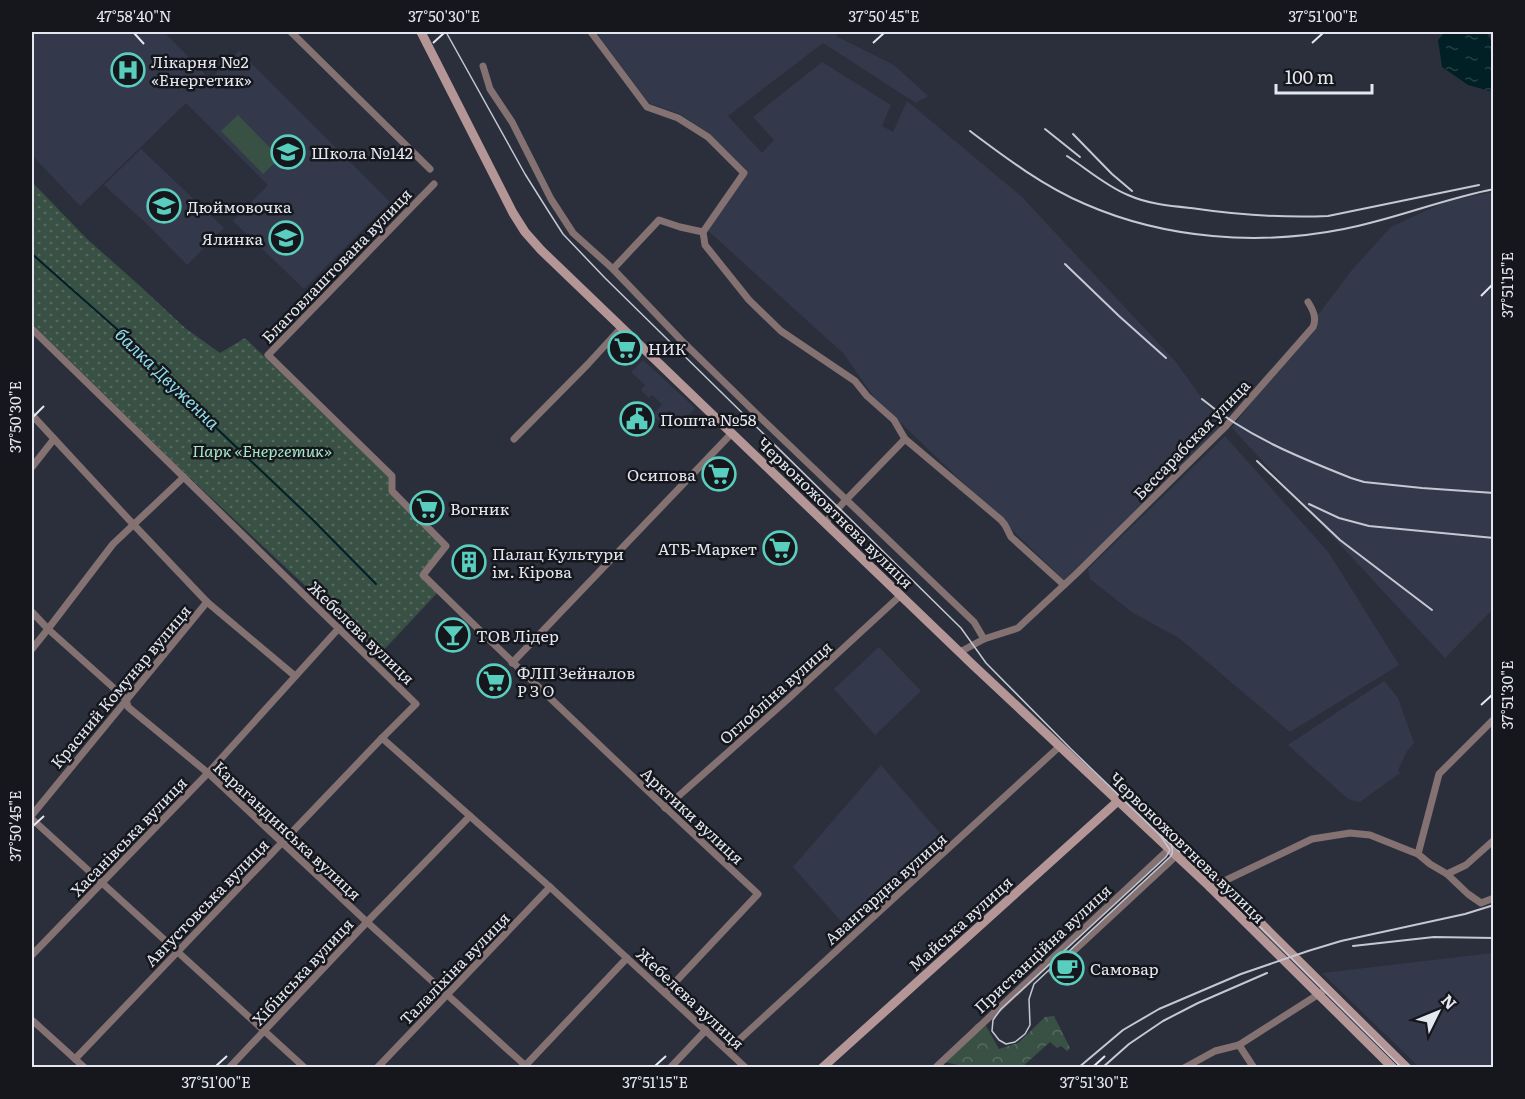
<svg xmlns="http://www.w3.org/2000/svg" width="1525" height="1099" viewBox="0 0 1525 1099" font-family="Literata,serif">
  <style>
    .built { fill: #33394a }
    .green { fill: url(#green-dots) }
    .forest { fill: url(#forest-crowns) }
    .pitch { fill: #395144 }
    .water { fill: url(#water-ripples) }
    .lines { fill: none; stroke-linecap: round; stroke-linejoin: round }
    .stream { stroke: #002025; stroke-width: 2 }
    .street { stroke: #847171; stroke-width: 7 }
    .secondary { stroke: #b49696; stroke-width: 9 }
    .tram { stroke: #c5c8d2; stroke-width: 1.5 }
    .rail { stroke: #c5c8d2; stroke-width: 2 }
    .ticks { fill: none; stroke: #e4e7f0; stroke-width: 2 }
    .labels { text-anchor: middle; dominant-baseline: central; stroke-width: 5; stroke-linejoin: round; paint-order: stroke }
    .poi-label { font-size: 16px; fill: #e4e7f0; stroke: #15171d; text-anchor: start }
    .street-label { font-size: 16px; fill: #e4e7f0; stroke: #15171d }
    .park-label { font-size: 16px; font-style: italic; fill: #a6e8c6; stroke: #15171d }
    .water-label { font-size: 18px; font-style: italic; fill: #8cdeea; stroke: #15171d }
    .neatline { fill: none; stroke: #e4e7f0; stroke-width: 2 }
    .ticks-label { font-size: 15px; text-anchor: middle; fill: #e4e7f0 }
  </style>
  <defs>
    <pattern id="green-dots" width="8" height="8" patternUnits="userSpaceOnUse" patternTransform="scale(1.5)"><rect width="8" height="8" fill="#395144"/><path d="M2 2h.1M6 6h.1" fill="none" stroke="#566a5f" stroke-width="1.8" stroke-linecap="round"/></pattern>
    <pattern id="forest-crowns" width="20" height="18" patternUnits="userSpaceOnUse" patternTransform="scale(1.5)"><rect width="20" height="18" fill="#395144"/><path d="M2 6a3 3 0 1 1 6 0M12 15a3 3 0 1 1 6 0" fill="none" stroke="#566a5f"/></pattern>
    <pattern id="water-ripples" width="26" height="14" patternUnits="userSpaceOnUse" patternTransform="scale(1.5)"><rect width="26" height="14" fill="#002025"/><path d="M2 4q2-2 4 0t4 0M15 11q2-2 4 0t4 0" fill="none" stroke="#254045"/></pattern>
  </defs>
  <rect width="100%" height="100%" fill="#2b2f3c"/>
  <g class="built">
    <path d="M32,32H164L210,79L239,51L390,202L304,289L233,221L268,185L186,103L80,206L32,155Z"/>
    <path d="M596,32H839L836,36L894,65L928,96L916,103L823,43L728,116L762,153L774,140L753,117L822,62L891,105L882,126L893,132L907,101L1021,196L1175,361L1222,426L1171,478L1064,580L873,396L844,354L704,227L746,169L710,134L680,114L649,103Z"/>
    <path d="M141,149L224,228L187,265L149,226L104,185Z"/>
    <path d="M1493,192V609L1445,658L1232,428L1352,270L1391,227L1447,201Z"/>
    <path d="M643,360L695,408L682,422L669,410L659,421L653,415L662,404L652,395L649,398L641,390L645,385L631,372Z"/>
    <path d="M1225,436L1329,553L1399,665L1290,732L1179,638L1133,613L1090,579L1088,569Z"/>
    <path d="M879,647L921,691L875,735L834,689Z"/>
    <path d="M1384,681L1398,698L1414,743L1407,751L1398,770L1400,773L1360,802L1348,799L1288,745Z"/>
    <path d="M881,765L946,840L848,929L793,867Z"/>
    <path d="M1493,953V1067H1419L1322,973Z"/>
  </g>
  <path class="green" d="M32,182L87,239L140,286L185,328L220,353L245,338L390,477V491L444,546L421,575L438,592L379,655L187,475L32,324Z"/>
  <path class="forest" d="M1054,1016L1070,1048L1067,1051L1061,1046L1057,1048L1050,1042L1022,1067H959L958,1065L944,1062L976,1024H985L999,1049L1018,1043L1045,1017Z"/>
  <path class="pitch" d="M238,115L280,158L263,174L221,131Z"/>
  <path class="water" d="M1445,32H1486L1493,44V92L1468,85L1442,67L1438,40Z"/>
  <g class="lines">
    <path class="stream" d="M32,254L152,360L210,422L313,520L376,584"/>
    <g class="street">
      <path d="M291,32L430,169"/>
      <path d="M591,32L647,107L678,118L708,137L744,173L703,232"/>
      <path d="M483,66L490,89L512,122L551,199L573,233L613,269L681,340L765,422L974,622L984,639"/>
      <path d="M434,184L268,355L392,476V491L446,546L423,575C533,683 645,789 758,894L665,993"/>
      <path d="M613,269L659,220L680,227L703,232L705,245L749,300L781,331L855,381L867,396L894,420L905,439L843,503L825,523"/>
      <path d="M32,329L416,704L382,738L550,887L746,1068"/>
      <path d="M32,415L133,524L207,602L295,676"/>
      <path d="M514,439L588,364L621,328"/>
      <path d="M905,439L1001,520L1005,525L1011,537L1064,585"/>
      <path d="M32,467L54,439"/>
      <path d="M32,612L48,629L126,699L128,707L208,773L367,922L528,1068"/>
      <path d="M32,649L48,629L113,544L184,477"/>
      <path d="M960,652L984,639L1018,628L1077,573L1226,426L1313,327C1317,318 1313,310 1308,302"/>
      <path d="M512,663L731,434"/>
      <path d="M665,808L787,700L901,595"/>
      <path d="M32,815L207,602"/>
      <path d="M32,819L305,1068"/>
      <path d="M1418,854L1439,774L1494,719"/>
      <path d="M1447,874L1468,894L1481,903L1494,898"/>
      <path d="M1220,883L1312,839L1350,833L1370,835L1410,851L1418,854L1430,864L1447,874L1466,865L1494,840"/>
      <path d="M32,955L208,773L339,628"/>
      <path d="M1052,971L1176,856"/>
      <path d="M32,1020L85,1068"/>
      <path d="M1239,1045L1254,1068"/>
      <path d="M728,1050L1060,746"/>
      <path d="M75,1059L382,738"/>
      <path d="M524,1067L627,958"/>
      <path d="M229,1068L367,922L470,816"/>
      <path d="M377,1068L550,887"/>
      <path d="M670,1068L706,1030"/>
      <path d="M935,1068L1169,849"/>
      <path d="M1184,1068L1215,1051L1239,1045L1322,992"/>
    </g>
    <g class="secondary">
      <path d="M421,32L513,213L525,232L541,250L973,665L1210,887L1393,1068"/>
      <path d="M1210,887L1220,883L1407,1068"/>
      <path d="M822,1068L1118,801"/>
    </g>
    <g class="tram">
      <path d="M446,32L525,174L547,209L563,234L605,278L961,628L986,663L1071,749L1160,835L1217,884L1402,1068"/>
      <path d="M1160,835L1167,837C1170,843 1175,850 1171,856L1034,984L1029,999L1030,1025L1025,1034L1015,1042L1006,1044L999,1040L992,1031L993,1020L1001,1009L1166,857L1170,850Z"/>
    </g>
    <g class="rail">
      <path d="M1045,129L1080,157"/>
      <path d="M970,131C1006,158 1043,186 1085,204C1165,239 1259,246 1344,229C1395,219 1443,199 1494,189"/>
      <path d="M1073,134L1112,174L1132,191"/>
      <path d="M1067,156C1087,169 1106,186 1128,195C1148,204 1170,206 1191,208C1238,215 1280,218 1328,216L1479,185"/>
      <path d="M1065,264L1119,316L1166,358"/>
      <path d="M1202,399C1246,436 1298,457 1351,478L1364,482L1422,488L1494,493"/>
      <path d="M1257,461L1340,540L1432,610"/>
      <path d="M1309,504L1339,518L1369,526L1494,538"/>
      <path d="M1353,946L1434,937L1494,938"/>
      <path d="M1078,1068L1123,1030L1159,1009L1241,974L1308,951L1341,941L1465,914L1494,905"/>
      <path d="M1102,1068L1129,1044L1163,1021L1198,1003L1267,973"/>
    </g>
  </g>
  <path class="ticks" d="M134,33L144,44M433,43L444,33M873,43L884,33M1312,43L1323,33M1481,296L1492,285M33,417L44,406M1481,705L1492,695M33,826L44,816M216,1066L227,1056M655,1066L666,1056M1094,1066L1105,1056"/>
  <defs>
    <symbol id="hospital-ring" viewBox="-11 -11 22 22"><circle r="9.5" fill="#15171d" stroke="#59cebf" stroke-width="1.5"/><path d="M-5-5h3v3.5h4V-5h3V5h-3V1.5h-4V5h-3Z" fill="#59cebf"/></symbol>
    <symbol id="school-ring" viewBox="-11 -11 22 22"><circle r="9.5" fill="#15171d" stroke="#59cebf" stroke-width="1.5"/><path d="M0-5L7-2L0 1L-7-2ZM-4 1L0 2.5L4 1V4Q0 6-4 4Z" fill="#59cebf"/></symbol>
    <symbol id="supermarket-ring" viewBox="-11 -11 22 22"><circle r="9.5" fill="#15171d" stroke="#59cebf" stroke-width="1.5"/><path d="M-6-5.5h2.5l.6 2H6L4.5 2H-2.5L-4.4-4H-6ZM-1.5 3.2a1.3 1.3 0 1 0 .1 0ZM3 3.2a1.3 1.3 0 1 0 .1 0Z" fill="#59cebf"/></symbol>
    <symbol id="civic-ring" viewBox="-11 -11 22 22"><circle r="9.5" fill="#15171d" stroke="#59cebf" stroke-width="1.5"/><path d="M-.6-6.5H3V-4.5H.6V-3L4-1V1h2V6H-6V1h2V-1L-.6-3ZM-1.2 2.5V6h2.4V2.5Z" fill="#59cebf"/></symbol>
    <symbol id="building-ring" viewBox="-11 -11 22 22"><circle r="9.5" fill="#15171d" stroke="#59cebf" stroke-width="1.5"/><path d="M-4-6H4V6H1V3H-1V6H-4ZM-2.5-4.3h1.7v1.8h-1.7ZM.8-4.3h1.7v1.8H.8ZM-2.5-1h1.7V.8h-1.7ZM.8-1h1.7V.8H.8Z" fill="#59cebf"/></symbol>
    <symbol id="bar-ring" viewBox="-11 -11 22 22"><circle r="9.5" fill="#15171d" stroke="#59cebf" stroke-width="1.5"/><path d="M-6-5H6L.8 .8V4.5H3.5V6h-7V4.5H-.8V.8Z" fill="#59cebf"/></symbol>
    <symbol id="cafe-ring" viewBox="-11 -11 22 22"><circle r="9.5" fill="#15171d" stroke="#59cebf" stroke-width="1.5"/><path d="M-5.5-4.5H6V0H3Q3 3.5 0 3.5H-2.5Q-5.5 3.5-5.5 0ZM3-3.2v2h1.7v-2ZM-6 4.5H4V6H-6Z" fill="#59cebf"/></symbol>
  </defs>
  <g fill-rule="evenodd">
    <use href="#hospital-ring" x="109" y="51" width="38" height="38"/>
    <use href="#school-ring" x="269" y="133" width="38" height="38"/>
    <use href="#school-ring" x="145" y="187" width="38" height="38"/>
    <use href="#school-ring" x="267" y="219" width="38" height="38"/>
    <use href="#supermarket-ring" x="606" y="329" width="38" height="38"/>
    <use href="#civic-ring" x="618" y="400" width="38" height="38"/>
    <use href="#supermarket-ring" x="700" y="455" width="38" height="38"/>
    <use href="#supermarket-ring" x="408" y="489" width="38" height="38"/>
    <use href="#supermarket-ring" x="761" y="529" width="38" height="38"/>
    <use href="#building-ring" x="450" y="543" width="38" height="38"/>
    <use href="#bar-ring" x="434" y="616" width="38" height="38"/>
    <use href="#supermarket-ring" x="475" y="662" width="38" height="38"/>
    <use href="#cafe-ring" x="1048" y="949" width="38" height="38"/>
  </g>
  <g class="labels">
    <g class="poi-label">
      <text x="151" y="61">Лікарня №2<tspan x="151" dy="18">«Енергетик»</tspan></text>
      <text x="311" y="152">Школа №142</text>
      <text x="187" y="206">Дюймовочка</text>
      <text x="263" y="238" text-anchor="end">Ялинка</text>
      <text x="648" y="348">НИК</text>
      <text x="660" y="419">Пошта №58</text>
      <text x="696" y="474" text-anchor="end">Осипова</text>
      <text x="450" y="508">Вогник</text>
      <text x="757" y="548" text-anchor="end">АТБ-Маркет</text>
      <text x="492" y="553">Палац Культури<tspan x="492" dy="18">ім. Кірова</tspan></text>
      <text x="476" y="635">ТОВ Лідер</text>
      <text x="517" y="672">ФЛП Зейналов<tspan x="517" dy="18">Р З О</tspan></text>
      <text x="1090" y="968">Самовар</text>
    </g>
    <g class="street-label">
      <text transform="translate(336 265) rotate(-46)">Благовлаштована вулиця</text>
      <text transform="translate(1191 439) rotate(-46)">Бессарабская улица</text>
      <text transform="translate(836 512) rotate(44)">Червоножовтнева вулиця</text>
      <text transform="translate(362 632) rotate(44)">Жебелєва вулиця</text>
      <text transform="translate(120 686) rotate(-50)">Красний Комунар вулиця</text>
      <text transform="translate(775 692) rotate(-42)">Оглобліна вулиця</text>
      <text transform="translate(693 815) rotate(43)">Арктики вулиця</text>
      <text transform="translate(288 830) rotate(43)">Карагандинська вулиця</text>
      <text transform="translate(128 836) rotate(-46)">Хасанівська вулиця</text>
      <text transform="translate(1188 847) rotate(44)">Червоножовтнева вулиця</text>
      <text transform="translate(885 888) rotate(-42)">Авангардна вулиця</text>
      <text transform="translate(206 902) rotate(-46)">Августовська вулиця</text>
      <text transform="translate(960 923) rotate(-42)">Майська вулиця</text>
      <text transform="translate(1042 948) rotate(-43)">Пристанційна вулиця</text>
      <text transform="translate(454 968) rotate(-46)">Талаліхіна вулиця</text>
      <text transform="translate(302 971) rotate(-47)">Хібінська вулиця</text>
      <text transform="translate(691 998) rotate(43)">Жебелєва вулиця</text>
    </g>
    <g class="park-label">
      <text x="262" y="450">Парк «Енергетик»</text>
    </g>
    <g class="water-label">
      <text transform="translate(168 378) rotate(44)">балка Двуженна</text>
    </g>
  </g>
  <rect width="1525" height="1099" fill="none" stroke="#15171d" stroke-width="66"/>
  <g transform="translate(1438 1012) rotate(47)" stroke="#15171d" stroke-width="4.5" paint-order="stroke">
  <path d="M0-4.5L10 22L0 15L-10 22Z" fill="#e4e7f0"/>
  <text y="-9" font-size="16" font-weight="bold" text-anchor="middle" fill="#e4e7f0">N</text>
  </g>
  <path d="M1276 84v9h96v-9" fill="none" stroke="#e4e7f0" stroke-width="3"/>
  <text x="1285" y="84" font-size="18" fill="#e4e7f0" stroke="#15171d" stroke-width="4.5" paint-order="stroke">100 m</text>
  <rect x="33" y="33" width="1459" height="1033" class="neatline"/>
  <g class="ticks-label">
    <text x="134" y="22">47°58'40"N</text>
    <text x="444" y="22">37°50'30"E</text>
    <text x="884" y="22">37°50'45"E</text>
    <text x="1323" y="22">37°51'00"E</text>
    <text transform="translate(1508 285) rotate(-90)" y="5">37°51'15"E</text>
    <text transform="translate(16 417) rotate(-90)" y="5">37°50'30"E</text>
    <text transform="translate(1508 695) rotate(-90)" y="5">37°51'30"E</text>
    <text transform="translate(16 826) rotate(-90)" y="5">37°50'45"E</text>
    <text x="216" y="1088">37°51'00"E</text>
    <text x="655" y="1088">37°51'15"E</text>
    <text x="1094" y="1088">37°51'30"E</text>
  </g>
</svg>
